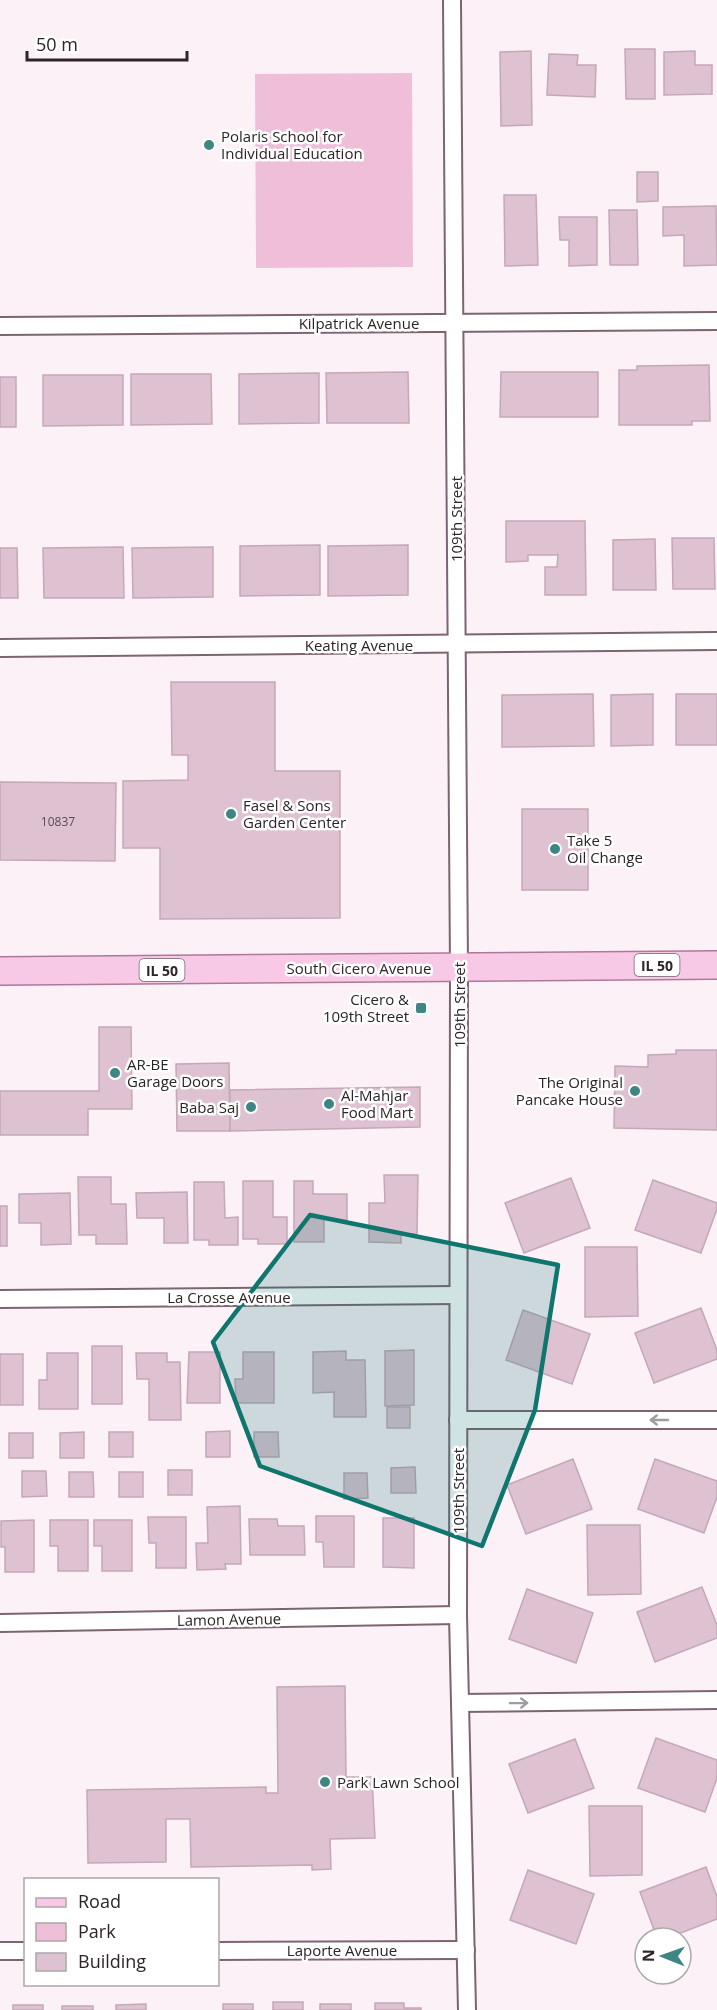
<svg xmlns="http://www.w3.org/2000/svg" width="717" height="2010" viewBox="0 0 717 2010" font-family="'Open Sans',sans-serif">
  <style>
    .green { fill: #efbfda }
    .building { fill: #dec2d2; stroke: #c3a8b7; stroke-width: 1.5 }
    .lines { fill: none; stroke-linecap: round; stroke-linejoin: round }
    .minor-casing { stroke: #7c6472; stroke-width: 20 }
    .primary-casing { stroke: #ae7899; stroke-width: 30 }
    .minor { stroke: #fff; stroke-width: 16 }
    .primary { stroke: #f8c9e6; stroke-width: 27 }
    .oneway { stroke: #a09c9f }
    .marked { fill: #0f766e; fill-opacity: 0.2; stroke: #0f766e; stroke-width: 4.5; stroke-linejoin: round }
    .poi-dot { fill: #3e8684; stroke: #fff; stroke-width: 2 }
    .labels { text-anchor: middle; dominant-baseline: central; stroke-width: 5; stroke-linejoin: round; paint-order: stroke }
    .number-label { font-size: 12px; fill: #594b53 }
    .shield { fill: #fff; stroke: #6c6569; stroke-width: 1.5 }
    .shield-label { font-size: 14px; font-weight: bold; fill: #2d2329 }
    .poi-label { font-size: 15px; fill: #2d2329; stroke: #fff; text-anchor: start }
    .street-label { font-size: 15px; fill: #2d2329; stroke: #fff }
  </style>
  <rect width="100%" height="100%" fill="#fdf1f8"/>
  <path class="green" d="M412,73L413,267L256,268L255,74Z"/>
  <g class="building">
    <path d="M625,49H655V99H626Z"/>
    <path d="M531,51L532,125L501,126L500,52Z"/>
    <path d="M695,51V65H712V94L664,95V52Z"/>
    <path d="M549,54L578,55L577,65H596L595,97L547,95Z"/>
    <path d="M637,172H658V201L637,202Z"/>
    <path d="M504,195H536L538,265L505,266Z"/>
    <path d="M716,206L717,265L684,266V235L663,236V207Z"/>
    <path d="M609,210H637L638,265H610Z"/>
    <path d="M559,217H597V265L569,266V240H560Z"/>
    <path d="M709,365L710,421H692V425H619V370H637V366Z"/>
    <path d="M408,372L409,423H327L326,373Z"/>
    <path d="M501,372H598V417H500Z"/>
    <path d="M319,373V423L239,424V374Z"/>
    <path d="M131,374H211L212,424L131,425Z"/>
    <path d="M43,375H123V425L43,426Z"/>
    <rect x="0" y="377" width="16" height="50"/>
    <path d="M506,521H585L586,595H545V567H557L558,555H528V561L506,562Z"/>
    <path d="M672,538H714L715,589H673Z"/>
    <path d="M655,539L656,590H613V540Z"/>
    <path d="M320,545V595L240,596V546Z"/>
    <path d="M408,545V595L328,596V546Z"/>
    <path d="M123,547L124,598H44L43,548Z"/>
    <path d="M213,547V597L133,598L132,548Z"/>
    <path d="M0,548H17L18,598H0Z"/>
    <path d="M171,682H275V771H340V918L160,919V848H123V781L188,780V755H172Z"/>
    <path d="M593,694L594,746L502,747V695Z"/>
    <path d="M653,694V745L611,746V695Z"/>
    <rect x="676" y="694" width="41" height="51"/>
    <path d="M0,782L116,783L115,861L0,860Z"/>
    <rect x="522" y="809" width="66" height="81"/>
    <path d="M99,1027H131L132,1109H88V1135H0V1091H99Z"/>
    <path d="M676,1050H717V1130L614,1128L615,1066L648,1067V1055L676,1054Z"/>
    <path d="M229,1063L230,1131H177L176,1064Z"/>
    <path d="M420,1087V1127L230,1131V1090Z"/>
    <path d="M384,1175H418L417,1234H401V1243L369,1242V1203H385Z"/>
    <path d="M78,1177H111V1204H126L127,1244H96V1235H79Z"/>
    <path d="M571,1178L590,1228L524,1253L505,1203Z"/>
    <path d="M653,1180L717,1203V1209L701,1253L635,1230Z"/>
    <path d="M243,1181H273V1217H287V1244H258V1239H243Z"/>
    <path d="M294,1181H313V1194H347V1220L324,1219V1242H294Z"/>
    <path d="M194,1182H224L225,1218L238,1217V1245H209V1240H194Z"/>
    <path d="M187,1192L188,1243H164V1218H137L136,1193Z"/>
    <path d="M70,1193L71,1244L41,1245V1223H19V1194Z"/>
    <rect x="0" y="1206" width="7" height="40"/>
    <path d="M585,1247H637L638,1316L585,1317Z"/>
    <path d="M701,1308L717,1350V1359L654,1383L635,1333Z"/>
    <path d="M523,1310L590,1334L572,1384L506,1360Z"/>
    <rect x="92" y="1346" width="30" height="58"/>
    <path d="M414,1350V1405L385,1406V1351Z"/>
    <path d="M346,1351V1360H365L366,1417H334V1392L313,1393V1352Z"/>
    <path d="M189,1352H220V1403H187Z"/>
    <path d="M243,1352H274V1403H236L235,1379H243Z"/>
    <path d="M47,1353H78V1409H39V1380H47Z"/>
    <path d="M136,1353H167V1362H180L181,1420H149V1379H137Z"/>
    <rect x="0" y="1354" width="23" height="51"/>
    <rect x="387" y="1407" width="23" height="21"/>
    <path d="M230,1431V1457H206V1432Z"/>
    <path d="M84,1432V1458H60V1433Z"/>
    <rect x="109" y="1432" width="24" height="25"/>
    <path d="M254,1432H278L279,1457H254Z"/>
    <rect x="9" y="1433" width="24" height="25"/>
    <path d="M573,1459L592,1509L526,1534L507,1485Z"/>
    <path d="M655,1459L717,1481V1497L704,1533L638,1509Z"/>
    <path d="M415,1467L416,1493H391V1468Z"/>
    <rect x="168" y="1470" width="24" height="25"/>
    <path d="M22,1471H46L47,1496L22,1497Z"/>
    <path d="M69,1472H93L94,1497H69Z"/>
    <rect x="119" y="1472" width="24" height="25"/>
    <path d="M344,1473H367L368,1498L344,1499Z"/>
    <path d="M240,1506L241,1564H225L226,1569L197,1570L196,1543H208L207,1507Z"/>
    <path d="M316,1516H354V1567H324L323,1542H316Z"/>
    <path d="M148,1517H186V1568H156V1543H149Z"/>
    <path d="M383,1518H414V1568L383,1567Z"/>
    <path d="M249,1519H277L278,1526H304L305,1555H250Z"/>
    <path d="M34,1520V1572H5V1547H1V1521Z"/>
    <path d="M50,1520H88V1571H58V1546H50Z"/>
    <path d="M94,1520H132V1571H102V1546H94Z"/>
    <path d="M587,1525H640L641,1594L588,1595Z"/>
    <path d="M702,1587L717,1625V1638L655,1662L637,1612Z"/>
    <path d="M527,1589L593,1613L576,1663L509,1639Z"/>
    <path d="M345,1686L346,1777H372L375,1838L330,1839L331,1869L312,1870V1865L191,1867L190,1819H166V1862L88,1863L87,1790L266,1787V1793H278L277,1687Z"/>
    <path d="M656,1738L717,1760V1778L705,1812L638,1788Z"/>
    <path d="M575,1739L594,1788L528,1813L509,1764Z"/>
    <path d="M589,1806H642V1875L590,1876Z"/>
    <path d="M706,1867L717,1897V1919L668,1938H657L640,1892Z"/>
    <path d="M528,1870L594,1894L576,1944L510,1920Z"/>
    <rect x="273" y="2002" width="30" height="8"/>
    <path d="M375,2003H404V2008H421V2010H375Z"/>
    <path d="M146,2004V2010H116V2005Z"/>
    <rect x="223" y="2004" width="30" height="6"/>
    <rect x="320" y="2004" width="31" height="6"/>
    <rect x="13" y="2005" width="30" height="5"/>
    <rect x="62" y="2006" width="31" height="4"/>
  </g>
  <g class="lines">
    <defs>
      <g id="minor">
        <path d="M452,0L459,968L458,1615L467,2010"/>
        <path d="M0,326L717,321"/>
        <path d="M0,648L717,641"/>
        <path d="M0,1299L458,1295"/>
        <path d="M458,1420H717"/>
        <path d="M0,1623L458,1615"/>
        <path d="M460,1703L717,1700"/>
        <path d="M0,1951H26"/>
        <path d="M218,1951L466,1950"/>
      </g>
      <path id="primary" d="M0,971L717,965"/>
    </defs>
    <use href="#minor" class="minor-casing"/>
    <use href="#primary" class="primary-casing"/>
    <use href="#minor" class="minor"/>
    <use href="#primary" class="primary"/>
  </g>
  <defs><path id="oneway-shaft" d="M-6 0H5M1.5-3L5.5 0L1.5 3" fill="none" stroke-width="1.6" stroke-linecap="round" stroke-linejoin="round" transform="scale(1.5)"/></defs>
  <g class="oneway">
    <use href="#oneway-shaft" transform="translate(659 1420) rotate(-180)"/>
    <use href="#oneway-shaft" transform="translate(519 1703) rotate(-1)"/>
  </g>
  <path class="marked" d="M310,1215L558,1265L535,1410L482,1546L260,1466L213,1342Z"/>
  <g class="poi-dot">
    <circle cx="209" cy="145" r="6"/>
    <circle cx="231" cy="814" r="6"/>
    <circle cx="555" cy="849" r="6"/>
    <rect x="415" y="1002" width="12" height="12" rx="3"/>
    <circle cx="115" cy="1073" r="6"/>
    <circle cx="635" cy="1091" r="6"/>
    <circle cx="329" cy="1104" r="6"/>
    <circle cx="251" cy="1107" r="6"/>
    <circle cx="325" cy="1782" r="6"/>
  </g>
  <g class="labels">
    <g class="number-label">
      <text x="58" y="821">10837</text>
    </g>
    <g class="shield">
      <rect x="634.5" y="954" width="45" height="22" rx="4.5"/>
      <rect x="139.5" y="959" width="45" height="22" rx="4.5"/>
    </g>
    <g class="shield-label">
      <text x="657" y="965">IL 50</text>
      <text x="162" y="970">IL 50</text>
    </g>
    <g class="poi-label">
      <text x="221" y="136">Polaris School for<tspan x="221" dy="17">Individual Education</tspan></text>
      <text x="243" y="805">Fasel &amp; Sons<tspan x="243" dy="17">Garden Center</tspan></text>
      <text x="567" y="840">Take 5<tspan x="567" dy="17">Oil Change</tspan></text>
      <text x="409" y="999" text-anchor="end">Cicero &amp;<tspan x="409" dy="17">109th Street</tspan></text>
      <text x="127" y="1064">AR-BE<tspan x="127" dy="17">Garage Doors</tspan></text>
      <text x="623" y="1082" text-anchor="end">The Original<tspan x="623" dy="17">Pancake House</tspan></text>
      <text x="341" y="1095">Al-Mahjar<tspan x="341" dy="17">Food Mart</tspan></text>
      <text x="239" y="1107" text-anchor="end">Baba Saj</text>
      <text x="337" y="1782">Park Lawn School</text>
    </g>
    <g class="street-label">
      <text x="359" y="323">Kilpatrick Avenue</text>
      <text transform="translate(456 519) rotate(-90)">109th Street</text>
      <text x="359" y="645">Keating Avenue</text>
      <text x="359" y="968">South Cicero Avenue</text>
      <text transform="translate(459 1005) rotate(-90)">109th Street</text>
      <text x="229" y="1297">La Crosse Avenue</text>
      <text transform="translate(458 1491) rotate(-90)">109th Street</text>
      <text transform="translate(229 1619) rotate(-1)">Lamon Avenue</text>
      <text x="342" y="1950">Laporte Avenue</text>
    </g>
  </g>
  <rect x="24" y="1878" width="195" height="108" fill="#ffffff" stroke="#aba7a9" stroke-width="1.5"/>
  <rect x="36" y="1898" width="30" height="9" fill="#f8c9e6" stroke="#aba7a9" stroke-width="1.5"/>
  <text x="78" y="1908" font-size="18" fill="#2d2329">Road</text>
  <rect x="36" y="1923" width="30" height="18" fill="#efbfda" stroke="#aba7a9" stroke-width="1.5"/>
  <text x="78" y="1938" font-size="18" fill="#2d2329">Park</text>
  <rect x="36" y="1953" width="30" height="18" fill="#dec2d2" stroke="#aba7a9" stroke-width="1.5"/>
  <text x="78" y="1968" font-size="18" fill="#2d2329">Building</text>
  <g transform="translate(663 1956) rotate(271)"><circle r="28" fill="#ffffff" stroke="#aba7a9" stroke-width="1.5"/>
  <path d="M0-4.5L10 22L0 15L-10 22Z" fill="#3e8684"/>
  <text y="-9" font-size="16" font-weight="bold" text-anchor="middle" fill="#2d2329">N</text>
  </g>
  <path d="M27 51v9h160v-9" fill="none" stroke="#2d2329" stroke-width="3"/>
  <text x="36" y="51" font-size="18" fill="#2d2329" stroke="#ffffff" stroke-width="4.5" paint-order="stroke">50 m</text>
</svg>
